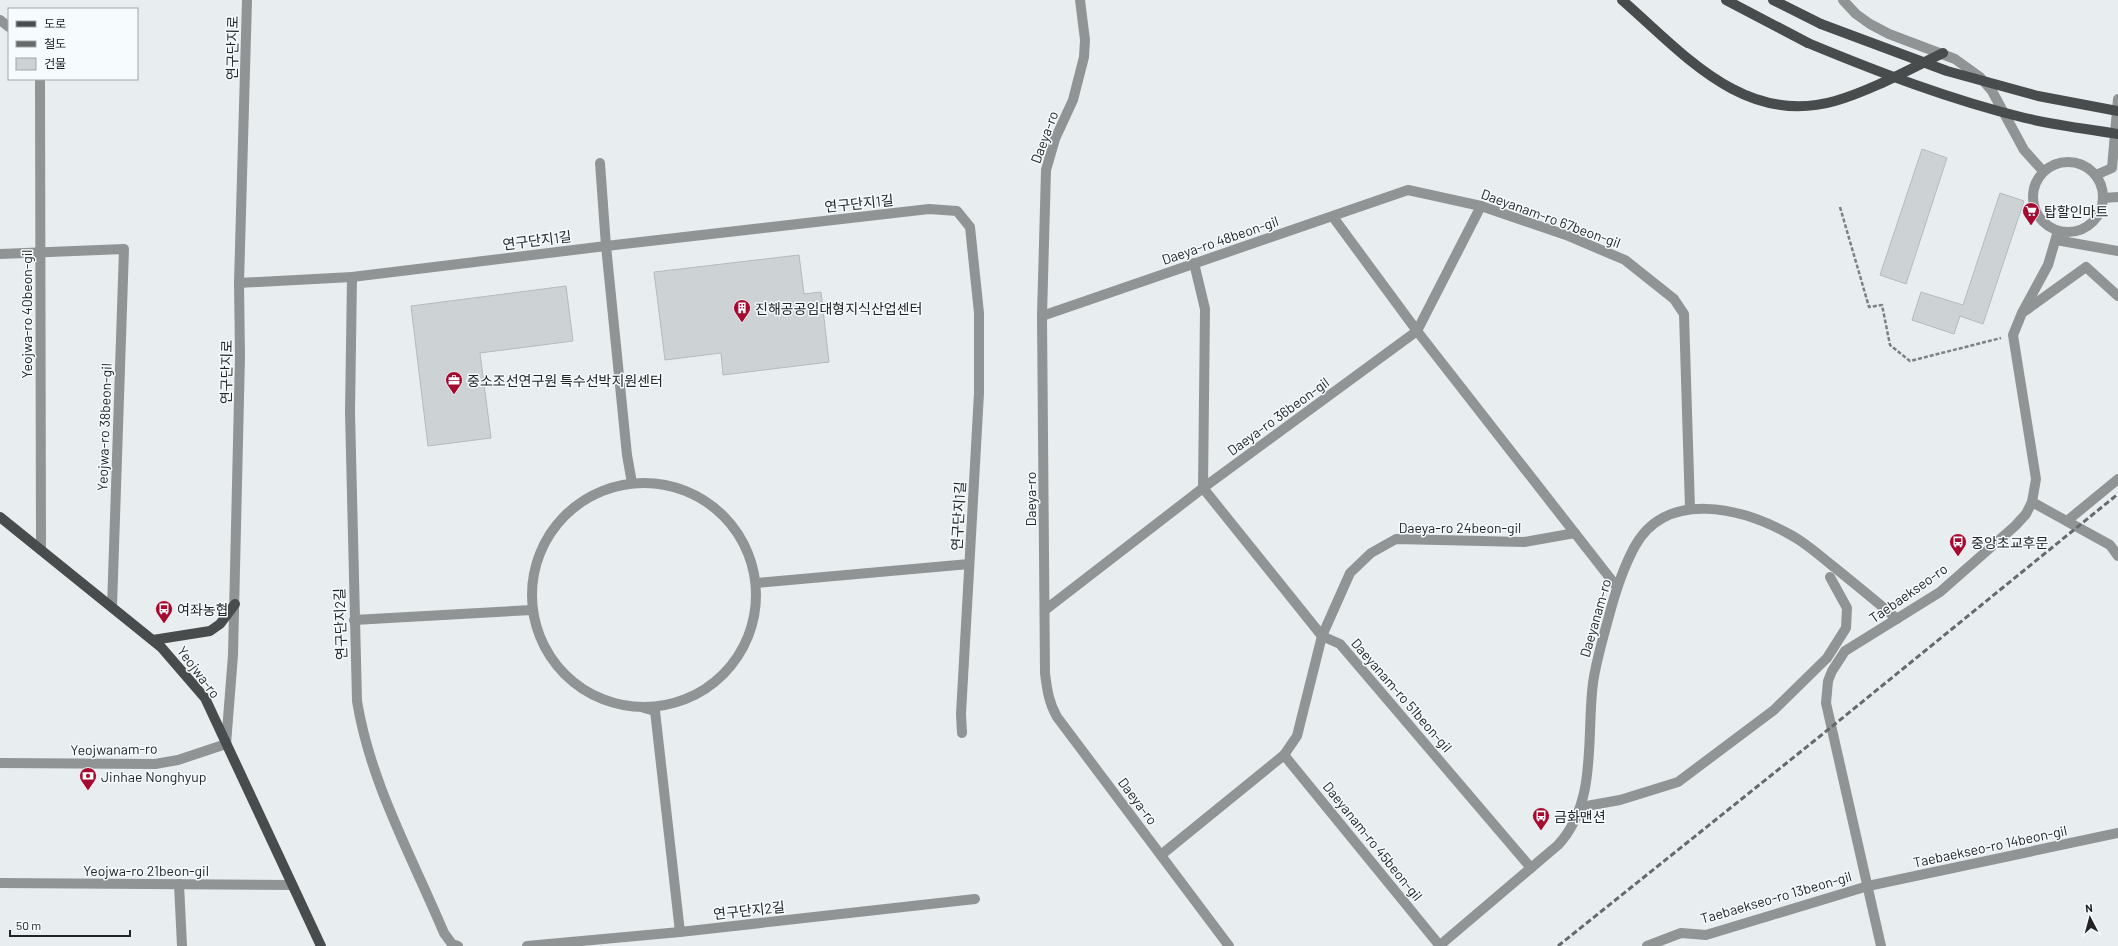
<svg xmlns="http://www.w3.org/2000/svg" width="2118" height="946" viewBox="0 0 2118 946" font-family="Barlow,'Noto Sans KR',sans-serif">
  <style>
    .building { fill: #cdd3d5; stroke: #b5bbbd }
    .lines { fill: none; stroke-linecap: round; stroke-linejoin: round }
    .path { stroke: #7d8182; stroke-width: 2.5; stroke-dasharray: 4 2; stroke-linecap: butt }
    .minor { stroke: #919495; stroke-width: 10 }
    .major { stroke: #484c4d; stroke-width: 10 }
    .rail { stroke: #676a6b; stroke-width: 3; stroke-dasharray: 6 3; stroke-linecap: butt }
    .major-bridge { stroke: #484c4d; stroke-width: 10 }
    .labels { text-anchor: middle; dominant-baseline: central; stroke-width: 3; stroke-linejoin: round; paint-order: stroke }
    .street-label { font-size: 14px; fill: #222424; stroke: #f6fbfe }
    .poi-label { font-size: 14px; fill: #222424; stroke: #f6fbfe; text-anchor: start }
  </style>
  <rect width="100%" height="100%" fill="#e8eef0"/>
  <g class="building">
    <path d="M1922,149L1947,158L1906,284L1880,275Z"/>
    <path d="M2000,193L2024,201L1983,324L1960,316L1954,334L1912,320L1921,292L1963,305Z"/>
    <path d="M799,255L804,294L821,292L829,362L723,375L721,353L665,360L654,272Z"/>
    <path d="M566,286L573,341L480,353L491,438L428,446L411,306Z"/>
  </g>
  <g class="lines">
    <path class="path" d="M1840,207L1869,307L1882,305L1890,345L1910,361L2001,338"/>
    <g class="minor">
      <path d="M1080,0L1085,40L1084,57L1073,100L1055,139L1046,170L1042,316L1045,673C1047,690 1049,703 1057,717L1229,946"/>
      <path d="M1843,0L1856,14L1870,24L1889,34L1955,59L1980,77L1992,91L2024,150L2043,171"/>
      <path d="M0,20L9,27"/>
      <path d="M40,79L41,550"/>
      <circle cx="2068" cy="197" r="35"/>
      <path d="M600,163L606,246L627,455L632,483"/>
      <path d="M2096,175L2112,168L2118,99"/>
      <path d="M2103,198L2118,197"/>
      <path d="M1333,217L1417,331L1617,587"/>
      <path d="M2056,240L2118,251"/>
      <path d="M0,254L124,249L112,607"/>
      <path d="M1194,263L1205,309L1203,488L1322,636L1340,644L1531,868"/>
      <path d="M352,277L350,412L357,701C370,782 412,857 444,933L452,944L458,946"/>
      <path d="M239,283L352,277L606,246L929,209L957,211L970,227L979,313V393L961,714L962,733"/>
      <path d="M2025,311L2086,267L2118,296"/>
      <path d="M1042,316L1408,190L1481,206L1566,235L1625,260L1674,299L1684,314L1690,509"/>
      <circle cx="644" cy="595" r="112"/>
      <path d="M2032,502L2110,545L2118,556"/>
      <path d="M2067,521L2118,479"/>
      <path d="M756,583L969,564"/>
      <path d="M1045,610L1203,488L1417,331L1481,206"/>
      <path d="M354,620L532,610"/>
      <path d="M644,708L655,711L680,932"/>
      <path d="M1284,755L1440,946"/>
      <path d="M0,763L155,764L178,760L226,744L233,655L240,356L239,283L247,0"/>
      <path d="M1581,807L1620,800L1678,782L1774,710L1827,658L1846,628L1847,608L1830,577"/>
      <path d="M1161,855L1284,755L1297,736L1322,636L1350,573L1371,553L1396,539L1524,542L1575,533"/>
      <path d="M0,883L292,885"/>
      <path d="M179,884L182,946"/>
      <path d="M527,946L680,932L975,899"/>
      <path d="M1439,946L1558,845C1598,802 1586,737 1593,683C1596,661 1603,638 1609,616C1615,593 1623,568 1635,546C1667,489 1742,508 1789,534C1805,542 1820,556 1834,567C1855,584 1876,601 1897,619"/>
      <path d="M1647,946L1681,933L1706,935L1868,886L2118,833"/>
      <path d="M1881,946L1826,703L1828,681L1832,671L1845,651L1940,592L2015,526L2026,514L2032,502L2036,479L2013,335L2022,313L2048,265L2058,231"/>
    </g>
    <g class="major">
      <path d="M1622,0C1683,53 1744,127 1835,101C1872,90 1908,70 1943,53"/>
      <path d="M1726,0L1808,43"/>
      <path d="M1773,0L1821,24"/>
      <path d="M0,517L161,647L205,698L321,946"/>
      <path d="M153,640L210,631L220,624L235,604"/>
    </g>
    <path class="rail" d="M1558,946L1819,737L2118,494"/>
    <g class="major-bridge">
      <path d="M1821,24L1947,71L2038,96L2118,111"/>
      <path d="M1808,43C1878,72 1951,100 2025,118C2055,125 2087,129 2118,134"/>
    </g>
  </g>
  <defs>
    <symbol id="supermarket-pin" viewBox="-11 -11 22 30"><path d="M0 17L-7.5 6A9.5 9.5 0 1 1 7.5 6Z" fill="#a50a31" stroke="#f6fbfe"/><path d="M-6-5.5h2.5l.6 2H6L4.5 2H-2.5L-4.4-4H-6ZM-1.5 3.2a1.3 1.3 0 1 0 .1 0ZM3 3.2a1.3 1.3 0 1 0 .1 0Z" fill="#fff"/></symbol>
    <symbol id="building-pin" viewBox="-11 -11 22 30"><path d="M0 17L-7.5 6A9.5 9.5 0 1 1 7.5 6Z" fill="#a50a31" stroke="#f6fbfe"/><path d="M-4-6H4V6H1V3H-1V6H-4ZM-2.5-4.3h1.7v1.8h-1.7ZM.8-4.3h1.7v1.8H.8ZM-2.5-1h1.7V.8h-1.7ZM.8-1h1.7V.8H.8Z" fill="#fff"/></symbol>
    <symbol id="office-pin" viewBox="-11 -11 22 30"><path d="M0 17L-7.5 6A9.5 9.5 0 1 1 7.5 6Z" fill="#a50a31" stroke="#f6fbfe"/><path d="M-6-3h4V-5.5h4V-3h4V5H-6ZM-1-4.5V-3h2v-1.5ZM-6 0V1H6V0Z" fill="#fff"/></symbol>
    <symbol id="bus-pin" viewBox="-11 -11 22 30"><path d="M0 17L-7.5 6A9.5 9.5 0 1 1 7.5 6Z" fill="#a50a31" stroke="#f6fbfe"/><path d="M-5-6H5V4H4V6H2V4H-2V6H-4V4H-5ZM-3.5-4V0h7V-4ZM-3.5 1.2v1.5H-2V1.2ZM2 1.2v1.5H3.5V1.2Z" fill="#fff"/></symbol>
    <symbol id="bank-pin" viewBox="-11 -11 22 30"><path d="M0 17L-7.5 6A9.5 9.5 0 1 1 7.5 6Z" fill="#a50a31" stroke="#f6fbfe"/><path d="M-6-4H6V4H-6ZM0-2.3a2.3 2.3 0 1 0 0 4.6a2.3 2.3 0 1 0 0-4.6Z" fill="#fff"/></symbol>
  </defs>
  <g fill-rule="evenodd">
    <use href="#supermarket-pin" x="2021" y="201" width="20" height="27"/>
    <use href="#building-pin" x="732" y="298" width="20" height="27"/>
    <use href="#office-pin" x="444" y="370" width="20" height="27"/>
    <use href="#bus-pin" x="1948" y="532" width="20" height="27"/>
    <use href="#bus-pin" x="154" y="599" width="20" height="27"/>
    <use href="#bank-pin" x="78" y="766" width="20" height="27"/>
    <use href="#bus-pin" x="1531" y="806" width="20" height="27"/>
  </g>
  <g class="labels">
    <g class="street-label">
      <text transform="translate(232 48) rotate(-89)">연구단지로</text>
      <text transform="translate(1044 137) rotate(-70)">Daeya-ro</text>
      <text transform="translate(859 203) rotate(-6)">연구단지1길</text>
      <text transform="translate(1551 218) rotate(20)">Daeyanam-ro 67beon-gil</text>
      <text transform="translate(537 240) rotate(-7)">연구단지1길</text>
      <text transform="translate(1220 240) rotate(-19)">Daeya-ro 48beon-gil</text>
      <text transform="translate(26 314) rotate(-90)">Yeojwa-ro 40beon-gil</text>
      <text transform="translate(226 372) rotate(-89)">연구단지로</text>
      <text transform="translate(1278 416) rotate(-36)">Daeya-ro 36beon-gil</text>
      <text transform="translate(104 427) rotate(-88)">Yeojwa-ro 38beon-gil</text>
      <text transform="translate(1030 499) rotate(-90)">Daeya-ro</text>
      <text transform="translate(958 516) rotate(-87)">연구단지1길</text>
      <text x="1460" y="527">Daeya-ro 24beon-gil</text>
      <text transform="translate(1908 593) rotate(-35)">Taebaekseo-ro</text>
      <text transform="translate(1595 618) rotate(-74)">Daeyanam-ro</text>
      <text transform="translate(340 624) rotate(-92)">연구단지2길</text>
      <text transform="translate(199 672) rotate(53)">Yeojwa-ro</text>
      <text transform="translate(1402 695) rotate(49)">Daeyanam-ro 51beon-gil</text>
      <text transform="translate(114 749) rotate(-1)">Yeojwanam-ro</text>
      <text transform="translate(1138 801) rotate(53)">Daeya-ro</text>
      <text transform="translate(1373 841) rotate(51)">Daeyanam-ro 45beon-gil</text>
      <text transform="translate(1990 846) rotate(-12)">Taebaekseo-ro 14beon-gil</text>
      <text x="146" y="870">Yeojwa-ro 21beon-gil</text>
      <text transform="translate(1776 897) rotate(-16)">Taebaekseo-ro 13beon-gil</text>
      <text transform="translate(749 910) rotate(-6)">연구단지2길</text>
    </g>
    <g class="poi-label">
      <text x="2044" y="211">탑할인마트</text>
      <text x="755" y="308">진해공공임대형지식산업센터</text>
      <text x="467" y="380">중소조선연구원 특수선박지원센터</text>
      <text x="1971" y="542">중앙초교후문</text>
      <text x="177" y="609">여좌농협</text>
      <text x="101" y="776">Jinhae Nonghyup</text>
      <text x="1554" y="816">금화맨션</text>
    </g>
  </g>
  <rect x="8" y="8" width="130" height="72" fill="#f6fbfe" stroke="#a1a5a7"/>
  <rect x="16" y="21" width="20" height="6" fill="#484c4d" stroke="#a1a5a7"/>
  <text x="44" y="28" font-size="12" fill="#222424">도로</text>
  <rect x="16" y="41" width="20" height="6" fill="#676a6b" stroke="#a1a5a7"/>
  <text x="44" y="48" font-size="12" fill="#222424">철도</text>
  <rect x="16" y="58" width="20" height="12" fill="#cdd3d5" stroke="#a1a5a7"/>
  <text x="44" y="68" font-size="12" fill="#222424">건물</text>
  <g transform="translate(2090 918) rotate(354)" stroke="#f6fbfe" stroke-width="3" paint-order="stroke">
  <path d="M0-3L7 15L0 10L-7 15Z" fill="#222424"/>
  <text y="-6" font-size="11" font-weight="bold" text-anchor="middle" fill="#222424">N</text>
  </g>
  <path d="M10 930v6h120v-6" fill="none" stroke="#222424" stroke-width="2"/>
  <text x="16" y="930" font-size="12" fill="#222424" stroke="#f6fbfe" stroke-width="3" paint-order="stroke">50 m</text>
</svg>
